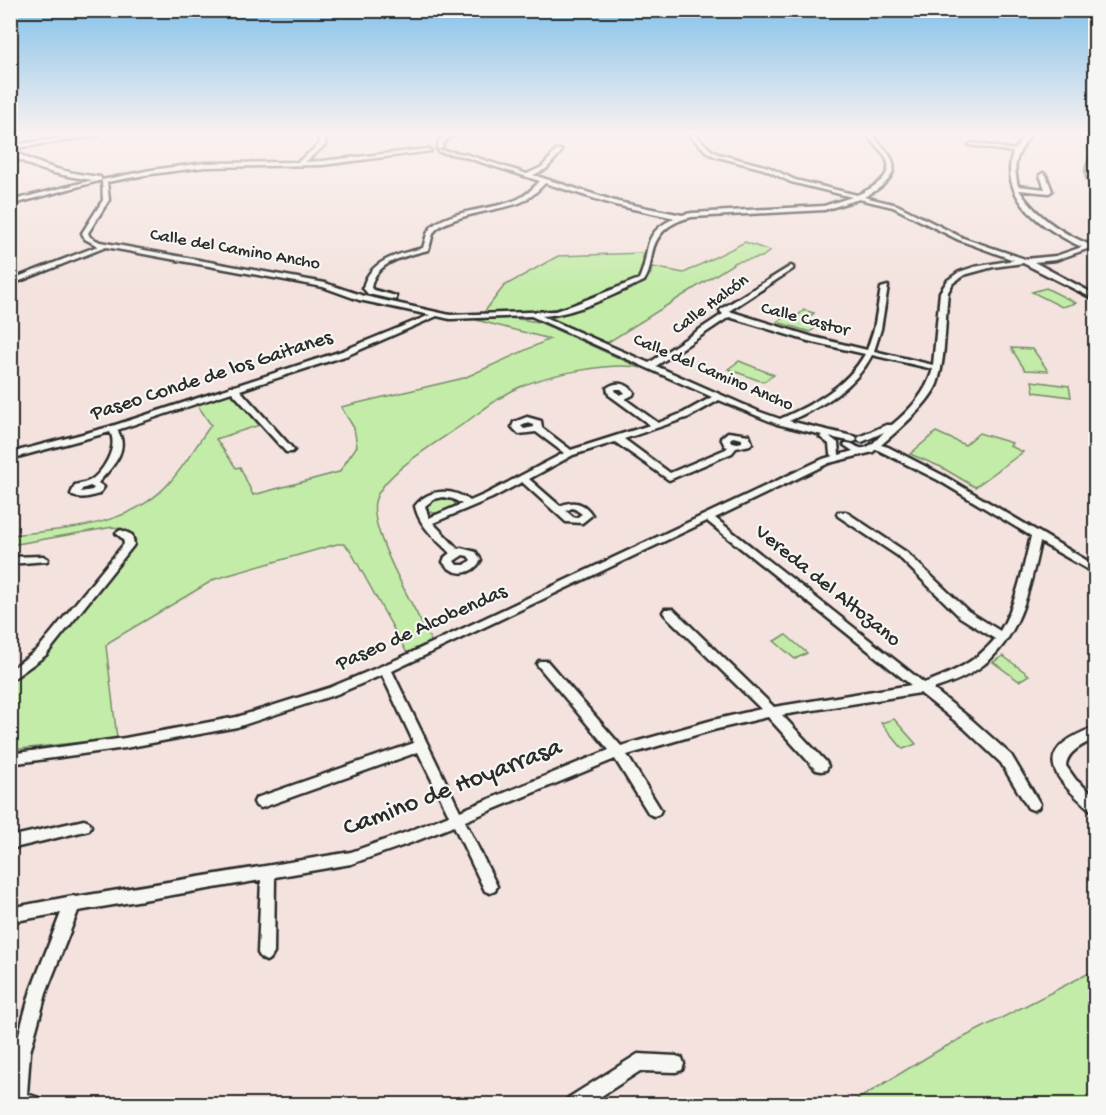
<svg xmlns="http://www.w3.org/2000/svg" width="1106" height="1115" viewBox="0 0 1106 1115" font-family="'Gochi Hand',sans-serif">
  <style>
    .green { fill: #c3eca8; stroke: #778c6a; stroke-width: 1.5 }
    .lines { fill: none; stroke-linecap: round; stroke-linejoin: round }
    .minor-casing { stroke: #2b2b2b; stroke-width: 5 }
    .minor { fill: #f6f6f2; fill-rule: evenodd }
    .labels { text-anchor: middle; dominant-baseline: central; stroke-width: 4.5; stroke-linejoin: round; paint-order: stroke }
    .far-street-label { font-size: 18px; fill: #2b2b2b; stroke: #f6f6f2 }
    .street-label { font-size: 21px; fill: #2b2b2b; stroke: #f6f6f2 }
    .near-street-label { font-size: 26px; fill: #2b2b2b; stroke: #f6f6f2 }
  </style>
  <rect width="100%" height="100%" fill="#f3e2dd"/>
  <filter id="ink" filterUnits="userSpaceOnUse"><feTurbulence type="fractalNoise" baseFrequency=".0167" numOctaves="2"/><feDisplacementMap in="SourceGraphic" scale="12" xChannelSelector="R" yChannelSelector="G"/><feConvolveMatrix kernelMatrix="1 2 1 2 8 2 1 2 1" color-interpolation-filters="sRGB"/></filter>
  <g filter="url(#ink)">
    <g class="green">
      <path d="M745,242L770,251L762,257L736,262L607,343L551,318L573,312L642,283L651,274L652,267L684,273Z"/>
      <path d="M643,253V273L636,279L566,307L534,312L482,315L504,286L558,256Z"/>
      <path d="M1046,288L1076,303L1062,307L1032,292Z"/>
      <path d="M804,310L814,313L805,321L819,325L810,332L777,322L786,315L795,318Z"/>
      <path d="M511,318L539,322L641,368C614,361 546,375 520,387C501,395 483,410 466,422C443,439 381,473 375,502C369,532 417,612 431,641L407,653L350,550L344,544H337L215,579L109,642L106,646L117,738L11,750V680L45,654L136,540L129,531L113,527L11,545V535C65,529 131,527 170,482C185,465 197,444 211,425L196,403C205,400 220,392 229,394C237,396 254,418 260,425L216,439L236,468L240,467L253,495L339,472L357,446L354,428L341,407L464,378L550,339L476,320Z"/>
      <path d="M1011,348L1033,349L1048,371L1025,370Z"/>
      <path d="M739,361L774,375L763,382L728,369Z"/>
      <path d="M1032,381L1069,386L1071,397L1034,392Z"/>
      <path d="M936,432L965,445L979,433L1012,443L1010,446L1023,452L975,487L941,467L910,454Z"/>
      <path d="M444,497L452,498L456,506C448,512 438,516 428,511L427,504Z"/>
      <path d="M786,635L807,653L795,659L774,641Z"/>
      <path d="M1003,656L1029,675L1019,681L993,662Z"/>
      <path d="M894,719L916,744L903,749L881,723Z"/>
      <path d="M1095,970V1104H850L939,1050Z"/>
    </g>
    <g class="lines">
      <defs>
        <g id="minor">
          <path d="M87,135H101L10,149V145Z"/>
          <path d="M319,135H325V145L305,162L322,161L428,149L431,151L322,165L205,167L151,174L107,182L109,200L88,233L90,237L100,242L325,283L364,296L450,315L555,311L573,305L639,279C652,252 639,234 675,218L615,205L545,183C537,191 530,199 519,203C500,210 444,216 434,232C431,237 431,245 428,250C406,256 375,261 371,288L374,290L396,296V300L368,294L363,288C369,260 399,254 423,248C425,242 426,235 429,230C443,210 496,210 518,199C527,195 533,188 540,181L462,156L439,152V150L465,154L527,174L542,167L557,150H561V152L546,169L533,175L618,202L682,215L692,213L824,206L852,197L791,182L764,169L714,156L707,152L689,135H695L711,150L718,154L768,167L795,180L857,195C871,189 896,176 886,158C881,149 873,143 867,135H873C878,143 886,149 891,158C901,176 878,190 864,197L897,205L963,238L1025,259L1056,256L1082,247C1045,230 998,199 1013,152L969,145L972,143L1015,150L1024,135H1030C1017,155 1012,162 1018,186L1045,189L1040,175L1043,173L1046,175L1052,191L1049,193L1019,190C1036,216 1060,232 1088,244L1096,241V246L1093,247L1092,249H1087L1056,260L1034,262L1096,295V300L1023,263L993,267L964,275L953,283L948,292C945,319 946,359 937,384C929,404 897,431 881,445L888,447L944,476L1096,566V574L1040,542C1030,588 1020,640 979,668C965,678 949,684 933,689L972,720L1011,755L1040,804L1038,808L1033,810L1028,808L1001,763L964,728L920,693L782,715L826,762L828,766L826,770L821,771L816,770L768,717L713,730L627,755L661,810L659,814L654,816L649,814L615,759L465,821L497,886L495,891L490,893L485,891L454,826L416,841L351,864L275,877L274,953L271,958L266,961L261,958L258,953L261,880L78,911L47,990L30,1052L27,1094L39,1098L42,1104H10L14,1052L31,990L61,913L10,922V908L73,896L76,897L351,852L407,832L449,815L418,752L261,808L256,806L254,802L256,798L414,743L382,675L337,694L237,727L125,748L10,764V754L125,738L237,717L329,688L398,659L823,459L833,456L830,454L829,444L820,437L822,435L777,424L719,400L689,417L624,439L670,473L726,449L728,447L725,446L721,438L728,432L749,435L752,443L750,445L736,448L732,453L669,480L615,442L573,455L529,479L560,506C573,500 584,502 592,515L582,523L566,522L522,482L492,498L433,523L458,549L461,548L476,552L481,560C472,576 454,577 443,562L445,557L450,553C437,540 419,526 415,506C429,488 452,488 470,501L486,494L564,453L536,432L519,434L512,427L514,422L527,417L541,421L542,428L571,450L650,425L609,395L607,388C616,381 627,383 634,392L633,395L625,399L658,423L683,413L712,397L531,316L450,319L437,316L348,355L240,390L292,448L294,450L292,452H286L232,392L117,430C131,450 111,468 98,483L104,487L99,494C89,497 83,499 73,496L71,494L75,485C79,484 85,483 89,481C102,474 119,447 110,432L10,459V453L109,427L229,388L230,386H235L342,351L430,315L359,300L323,287L106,247L10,285V280L98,246L85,239L82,233L103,200L102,180L10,205V201L93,180C66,176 32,171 10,153V149C39,166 66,173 100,177L102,180L151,170L205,163L298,162L319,145ZM859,199L893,207L959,240L1014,260L974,267L959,272L948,280L940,292L933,365L874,351L881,329L888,286L881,288L874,329L867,350L813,337L729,311L793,269V267L791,266L721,309L720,311L723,314L649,363L542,316C577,314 612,295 644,281C650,272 650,264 652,254C656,232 672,221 692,217L824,210ZM729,317L808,341L865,354C846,387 814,404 780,419L760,412L656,366ZM872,355L933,369C926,393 911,409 892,425H886L859,437L858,439L859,441L862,442L884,432C878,438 869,450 860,448C854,446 853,443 846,443L844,445L853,451L839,455L838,443L830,437L853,442L856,441L857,439L856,437L789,421C822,406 854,389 872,355ZM615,389H621L625,393L620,395L616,392ZM528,423L534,425V427L524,429L521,426ZM733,437L742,439V442L738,443L731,442L730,439ZM876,449L938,480L1031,536C1023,569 1017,602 1000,631L968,611L906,552L846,512H838L837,514L838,516L898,556L960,617L995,639C976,662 952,673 924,683L715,518L829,463L873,452ZM90,486L94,488L92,490L81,492L82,489ZM443,497L453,499L462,504L429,518L425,506L434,499ZM572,508L575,509L582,514L576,518L573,517L566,511ZM707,521L911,685L774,707L673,609H665L663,612L665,615L761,709L713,720L621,746L547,661H539L537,664L539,667L609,750L460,811L392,671ZM463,555L468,556L471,560L465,565H457L454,561Z"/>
          <path d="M447,135H453L444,142L441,149H437L439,141Z"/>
          <path d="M1094,153H1096C1096,160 1091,166 1091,173C1092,180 1096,182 1096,189C1082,178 1085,166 1094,153Z"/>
          <path d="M121,530L132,535L134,544L133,546L46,655L10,681V670L38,649L124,544L123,539L116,533Z"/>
          <path d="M43,556L48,559L47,561L10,564V557Z"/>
          <path d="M1096,727V738C1083,745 1067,751 1066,766L1076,780L1096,797V812L1091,810C1051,776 1030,750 1096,727Z"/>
          <path d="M84,820L89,822L91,826L89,830L10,849V837Z"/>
          <path d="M638,1054L676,1056L682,1058L684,1064L682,1070L676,1072L640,1071L589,1104H565L568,1098Z"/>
        </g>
      </defs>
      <use href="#minor" class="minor-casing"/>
      <use href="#minor" class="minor"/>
    </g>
  </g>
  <linearGradient id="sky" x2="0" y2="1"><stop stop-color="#83c1ea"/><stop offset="0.46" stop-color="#faf2f0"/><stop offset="1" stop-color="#faf2f0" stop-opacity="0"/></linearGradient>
  <rect width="1106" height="291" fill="url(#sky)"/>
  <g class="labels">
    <g class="far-street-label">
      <text transform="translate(235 250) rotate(10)">Calle del Camino Ancho</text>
      <text transform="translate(711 305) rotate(-36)">Calle Halcón</text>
      <text transform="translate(805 320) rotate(15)">Calle Castor</text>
      <text transform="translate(713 373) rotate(23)">Calle del Camino Ancho</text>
    </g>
    <g class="street-label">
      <text transform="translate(212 377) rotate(-18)">Paseo Conde de los Gaitanes</text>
      <text transform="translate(827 587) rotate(39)">Vereda del Altozano</text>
      <text transform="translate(422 629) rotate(-24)">Paseo de Alcobendas</text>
    </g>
    <g class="near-street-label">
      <text transform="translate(453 789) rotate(-21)">Camino de Hoyarrasa</text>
    </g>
  </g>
  <rect width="1106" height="1115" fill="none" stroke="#f6f6f2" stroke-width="36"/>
  <rect x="18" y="18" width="1070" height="1079" fill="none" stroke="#2b2b2b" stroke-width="2" filter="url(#ink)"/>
</svg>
